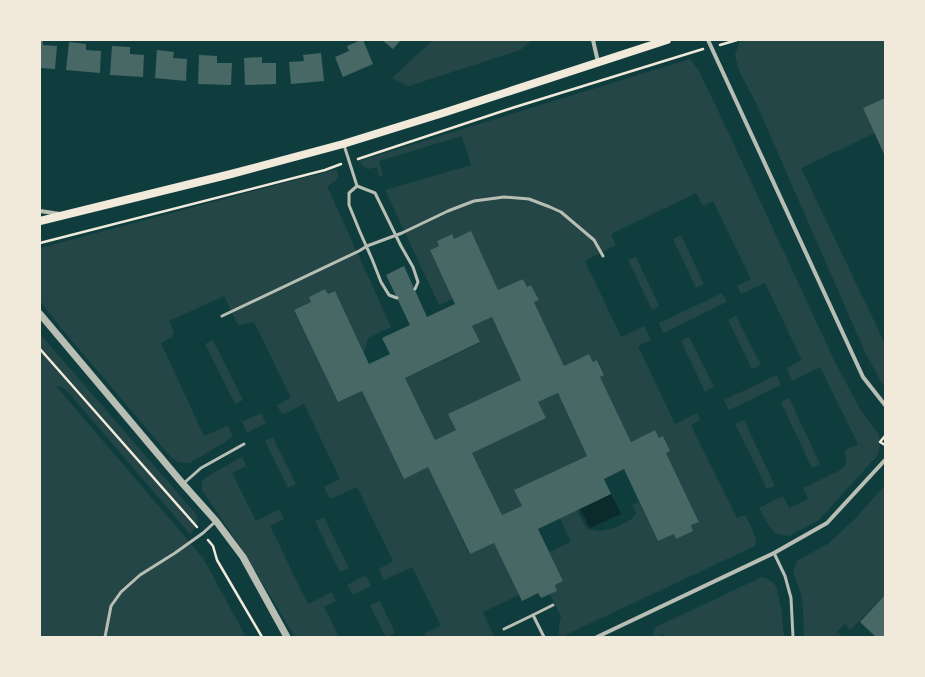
<svg xmlns="http://www.w3.org/2000/svg" width="925" height="677" viewBox="0 0 925 677" font-family="Commissioner,sans-serif">
  <style>
    .green { fill: #244646 }
    .water { fill: #0a2a2b }
    .building { fill: #486865; fill-rule: evenodd }
    .lines { fill: none; stroke-linecap: round; stroke-linejoin: round }
    .path { stroke: #f1e9da; stroke-width: 2.5 }
    .service { stroke: #b8beb3; stroke-width: 3 }
    .minor { stroke: #b8beb3; stroke-width: 4 }
    .tertiary { stroke: #b8beb3; stroke-width: 7 }
    .secondary { stroke: #f1e9da; stroke-width: 8 }
  </style>
  <rect width="100%" height="100%" fill="#0f3d3e"/>
  <g class="green">
    <path d="M433,40H532L520,50L409,86L392,78Z"/>
    <path d="M740,40H885V98L863,108L875,133L801,168L885,344V387L881,382L865,352L756,103L739,71L735,55Z"/>
    <path d="M690,59L698,69L723,121L834,360L859,407L879,435L880,447L877,456L819,520L789,536L781,535L774,532L768,524L759,508L783,496L789,508L808,499L803,488L839,471L846,464L845,450L858,444L820,367L792,381L787,368L802,360L765,283L741,294L737,286L751,279L713,201L703,206L696,193L611,234L616,245L585,261L621,337L644,326L651,340L638,346L675,424L697,413L700,420L691,425L737,518L745,515L751,526L756,539L755,546L563,636L559,634V625L561,617L550,594L557,591L555,585L563,581L549,552L571,542L560,518L577,510L587,529L600,531L615,528L632,519L636,513L632,505L639,502L658,541L674,534L676,539L693,531L691,525L699,521L666,453L670,451L663,436L659,438L655,430L631,442L600,377L604,375L598,360L593,362L589,354L564,366L534,302L538,300L532,285L527,287L523,279L498,290L471,232L454,239L451,234L437,241L439,246L430,250L453,299L439,305L385,190L471,165L462,136L379,161L383,175L379,176L377,167L369,169L364,167L359,161Z"/>
    <path d="M337,169L338,176L335,181L327,186L391,327L368,338L364,353L335,291L328,294L325,289L309,297L311,302L294,311L338,402L362,391L404,478L428,467L469,554L494,543L519,595L483,612L494,637H426L424,634L441,626L412,567L384,580L379,569L393,561L357,487L330,499L324,487L340,479L304,404L282,415L277,405L291,398L254,322L238,325L224,296L169,321L174,332L172,337L161,343L204,436L228,426L232,435L231,437L223,443L190,463L178,462L170,456L61,328L40,301V248Z"/>
    <path d="M681,235L704,284L696,288L673,239Z"/>
    <path d="M636,257L659,306L652,310L628,260Z"/>
    <path d="M722,293L727,302L663,333L659,323Z"/>
    <path d="M736,316L761,365L752,369L728,320Z"/>
    <path d="M492,317L521,380L449,414L456,430L435,440L405,378L480,343L472,326Z"/>
    <path d="M40,334L196,514L198,521L193,531L190,534L70,394L62,387L56,386L203,558L246,637H40Z"/>
    <path d="M689,337L714,387L705,392L681,341Z"/>
    <path d="M213,340L243,400L235,404L205,344Z"/>
    <path d="M777,375L781,385L729,410L724,400Z"/>
    <path d="M558,393L587,456L514,490L522,506L502,515L472,453L538,402Z"/>
    <path d="M789,398L820,464L812,468L781,402Z"/>
    <path d="M261,413L266,423L247,433L242,422Z"/>
    <path d="M744,420L775,486L767,489L735,424Z"/>
    <path d="M273,437L296,484L288,488L265,441Z"/>
    <path d="M242,457L246,466L232,473L256,521L279,509L284,519L270,526L308,604L332,592L336,601L324,607L339,637H295L243,551L202,490V481L208,476Z"/>
    <path d="M885,485V595L850,630L845,624L837,631L843,637H804L803,607L801,593L795,578L793,571L797,561L829,543L856,518Z"/>
    <path d="M324,517L349,568L340,572L315,521Z"/>
    <path d="M366,575L371,586L353,595L347,585Z"/>
    <path d="M762,577L770,580L776,586L781,607L784,637H664L663,634L654,637L653,632L656,627Z"/>
    <path d="M380,601L395,633L386,637L370,605Z"/>
  </g>
  <path class="water" d="M611,494L621,514L590,528L580,509Z"/>
  <g class="building">
    <path d="M40,40H43V45L57,46L55,69L40,68Z"/>
    <path d="M361,40H363L373,64L343,77L335,57L349,51L347,46Z"/>
    <path d="M382,40H401L393,49Z"/>
    <path d="M69,42L86,44V50L101,51L100,73L66,70Z"/>
    <path d="M112,46L130,47V54L144,55L143,77L110,75Z"/>
    <path d="M157,50L174,52L173,58L187,59L186,81L155,78Z"/>
    <path d="M321,53L324,81L291,84L289,62L304,61L303,55Z"/>
    <path d="M199,55L217,56V63H232L231,85L198,84Z"/>
    <path d="M262,57V63H276V84L245,85L244,58Z"/>
    <path d="M885,98V156L863,108Z"/>
    <path d="M471,231L498,290L523,279L527,287L531,285L539,300L534,302L564,366L589,354L593,362L597,360L604,375L600,377L631,442L655,430L659,438L663,436L670,451L666,453L699,522L691,525L693,531L676,539L674,534L658,541L624,469L604,479L611,494L538,529L563,581L555,585L557,591L541,598L538,593L522,601L494,543L470,554L428,467L404,479L362,391L338,402L294,310L311,302L309,297L325,289L328,294L335,291L369,364L390,354L382,338L410,325L386,275L404,266L427,317L455,304L430,250L439,246L437,241L452,234L454,239ZM492,317L521,380L448,414L456,430L435,440L405,378L480,342L472,326ZM558,393L587,456L514,490L522,506L502,515L472,453L546,418L538,402Z"/>
    <path d="M885,595V637H876L860,622Z"/>
  </g>
  <g class="lines">
    <g class="path">
      <path d="M720,45L737,40"/>
      <path d="M358,159L512,108L703,49"/>
      <path d="M40,243L325,170L341,164"/>
      <path d="M40,349L197,527"/>
      <path d="M885,436L880,442L885,445"/>
      <path d="M208,540L213,546L217,560L262,637"/>
    </g>
    <g class="service">
      <path d="M344,145L357,186L349,193V205L360,232L372,259L381,282L389,295L397,298"/>
      <path d="M357,186L375,193L401,246L413,267L418,282L415,289"/>
      <path d="M222,316L359,251L367,246L402,233L448,211L474,201L504,197L529,199L550,207L561,212L594,240L603,256"/>
      <path d="M184,483L201,468L244,444"/>
      <path d="M774,553L785,576L791,598L793,637"/>
      <path d="M533,615L553,605"/>
      <path d="M504,629L533,615L544,637"/>
      <path d="M105,637L111,606L121,592L140,575L175,553L203,533L216,521"/>
    </g>
    <g class="minor">
      <path d="M593,40L598,62"/>
      <path d="M708,40L863,377L885,405"/>
      <path d="M40,211L60,214"/>
      <path d="M597,637L774,553L827,523L885,460"/>
    </g>
    <path class="tertiary" d="M40,314L183,484L216,521L243,557L287,637"/>
    <path class="secondary" d="M40,221L231,174L343,144L443,113L667,40"/>
  </g>
  <rect width="925" height="677" fill="none" stroke="#f1e9da" stroke-width="82"/>
</svg>
